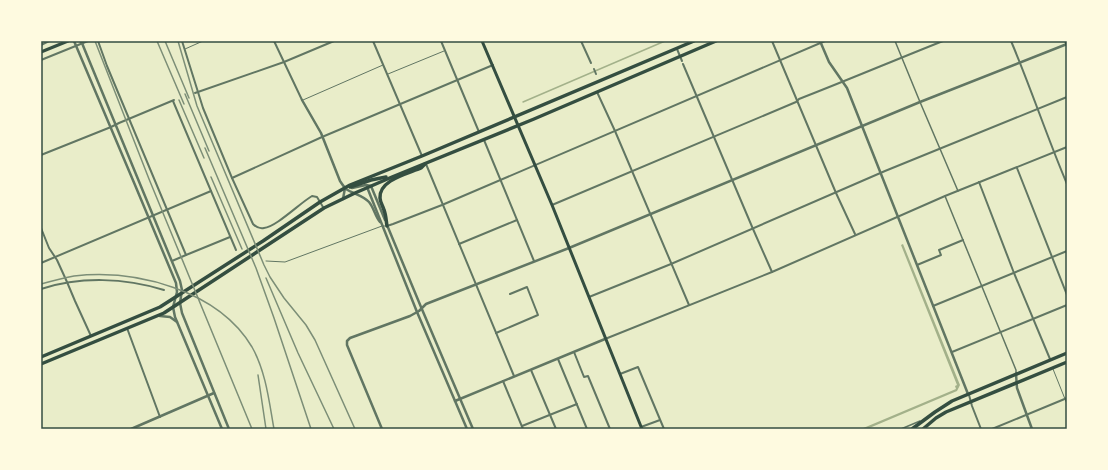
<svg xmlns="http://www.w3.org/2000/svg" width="1108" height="470" viewBox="0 0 1108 470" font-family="Quicksand,sans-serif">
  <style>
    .water { fill: #a3b18a }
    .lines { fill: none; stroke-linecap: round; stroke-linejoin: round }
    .stream { stroke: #a3b18a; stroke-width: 1.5 }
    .service { stroke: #617663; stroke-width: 1 }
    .pedestrian { stroke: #617663; stroke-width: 1.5 }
    .minor { stroke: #617663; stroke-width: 2 }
    .tertiary { stroke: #617663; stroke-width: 2.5 }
    .secondary { stroke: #344e41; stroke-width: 3 }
    .trunk { stroke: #344e41; stroke-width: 3.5 }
    .rail { stroke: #7c8e77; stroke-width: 1.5 }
    .neatline { fill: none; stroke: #344e41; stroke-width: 1.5 }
  </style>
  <rect width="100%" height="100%" fill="#e9edc9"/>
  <path class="water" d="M903,244L960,385L957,391L867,429H861L956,389L955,386L957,385L901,245Z"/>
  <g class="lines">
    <path class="stream" d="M523,102L665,41"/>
    <g class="service">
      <path d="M185,49L203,41"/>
      <path d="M388,74L444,51"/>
      <path d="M303,100L383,65"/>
      <path d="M266,261L285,262L382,226H387"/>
      <path d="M1053,369L1067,404"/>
    </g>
    <g class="pedestrian">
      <path d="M895,41L920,102L958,191"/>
      <path d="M945,196L1016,370V374"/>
      <path d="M901,429L920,421"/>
    </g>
    <g class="minor">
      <path d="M98,41L107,66L186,255L230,237"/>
      <path d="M182,41L203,108L232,178L253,224C256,227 259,229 264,228C276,227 300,203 312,196L317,197L323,207"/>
      <path d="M274,41L302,100"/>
      <path d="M373,41L422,156"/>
      <path d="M441,41L479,132"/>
      <path d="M581,41L591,63"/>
      <path d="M772,41L836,193L855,234"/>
      <path d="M1011,41C1031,88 1047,137 1067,184"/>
      <path d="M41,45L49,41"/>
      <path d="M677,49L682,61"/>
      <path d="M41,60L88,41"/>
      <path d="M683,64L753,229L772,272"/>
      <path d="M594,69L596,74"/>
      <path d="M597,92L615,131L689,305"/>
      <path d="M195,93L284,62L334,41"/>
      <path d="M173,101L211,191"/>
      <path d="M484,140L534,261"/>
      <path d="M41,155L111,127L119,123L174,100"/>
      <path d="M426,164L514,376"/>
      <path d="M1017,168L1067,295"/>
      <path d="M232,178L322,137L493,65"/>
      <path d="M979,182L1014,273L1050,359"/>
      <path d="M552,205L796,102L799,99C848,80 895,60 943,41"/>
      <path d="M387,226L393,224L442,205L825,41"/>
      <path d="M41,228L49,248L57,260L67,282L75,301L91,336"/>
      <path d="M459,244L517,220"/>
      <path d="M172,261L186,255"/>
      <path d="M41,263L211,191L236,250"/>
      <path d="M917,265L941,255L939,250L963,240"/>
      <path d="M41,289C81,276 125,278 164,290"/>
      <path d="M589,297L671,264L885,171L1067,97"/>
      <path d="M933,306L1067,251"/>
      <path d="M127,328L160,417"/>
      <path d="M496,333L538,315L527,287L510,294"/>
      <path d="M605,339L772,272L945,196L1067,147"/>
      <path d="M574,352L584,377L588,376L610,429"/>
      <path d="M952,352L1067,305"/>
      <path d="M558,359L587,429"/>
      <path d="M531,370L556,429"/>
      <path d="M620,374L638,367L664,429"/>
      <path d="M503,381L523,429"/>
      <path d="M969,395L972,406L981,429"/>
      <path d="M522,426L577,404"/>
      <path d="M641,427L660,420"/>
      <path d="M992,429L1067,398"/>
    </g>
    <g class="tertiary">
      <path d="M74,41L135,185L176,283L177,292L173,307L175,317L222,429"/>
      <path d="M80,41L82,43L84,48L180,281L182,290L180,303L182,313L229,429"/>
      <path d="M820,41L829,62L847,88L968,394"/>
      <path d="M302,100L321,133L340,181C342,184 344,187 346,189C353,194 363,195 369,202C374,208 375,216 380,222"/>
      <path d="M367,187L417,312L467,429"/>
      <path d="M352,188L366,185L371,186L385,220"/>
      <path d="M343,199L345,188"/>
      <path d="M387,225L421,307L473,429"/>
      <path d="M160,316L170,317L177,322"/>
      <path d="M1016,374L1017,388L1032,429"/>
      <path d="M455,401L605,339"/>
      <path d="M131,429L214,393"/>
      <path d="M382,429L347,345V341L350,338L410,316L419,311L426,304L569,248L920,102L1067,44"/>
    </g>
    <g class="secondary">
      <path d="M482,41L552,205L642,429"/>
      <path d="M41,52L68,41"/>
    </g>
    <g class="trunk">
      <path d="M1066,41L1067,44"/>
      <path d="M350,187L371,180L386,177"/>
      <path d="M387,226C386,220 386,215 384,210C383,206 380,202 380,198C379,180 407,174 421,168L425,164"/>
      <path d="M41,357L160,307L263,241L320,202L350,185L422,156L694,41"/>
      <path d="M41,364L164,313L324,208L355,193L392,177L534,119L716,41"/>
      <path d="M912,429L935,412L952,401L1067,353"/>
      <path d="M923,429L936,418L946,412L1067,362"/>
    </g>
    <g class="rail">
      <path d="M95,41L149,179L252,429"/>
      <path d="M157,41L184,104"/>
      <path d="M165,41L189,98"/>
      <path d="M178,41L197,106L264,265L270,277L284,298L306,325L315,340L355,429"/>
      <path d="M185,94L209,151"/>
      <path d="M179,100L204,158"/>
      <path d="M205,148L256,268L274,318L311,429"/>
      <path d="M211,177L242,249"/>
      <path d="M266,278L298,353L334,429"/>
      <path d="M41,284C52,281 63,278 74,276C136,269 218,290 252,347C266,372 269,401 274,429"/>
      <path d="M258,375L266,429"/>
    </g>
  </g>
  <rect width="1108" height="470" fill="none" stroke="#fefae0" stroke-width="84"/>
  <rect x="42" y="42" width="1024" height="386" class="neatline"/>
</svg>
